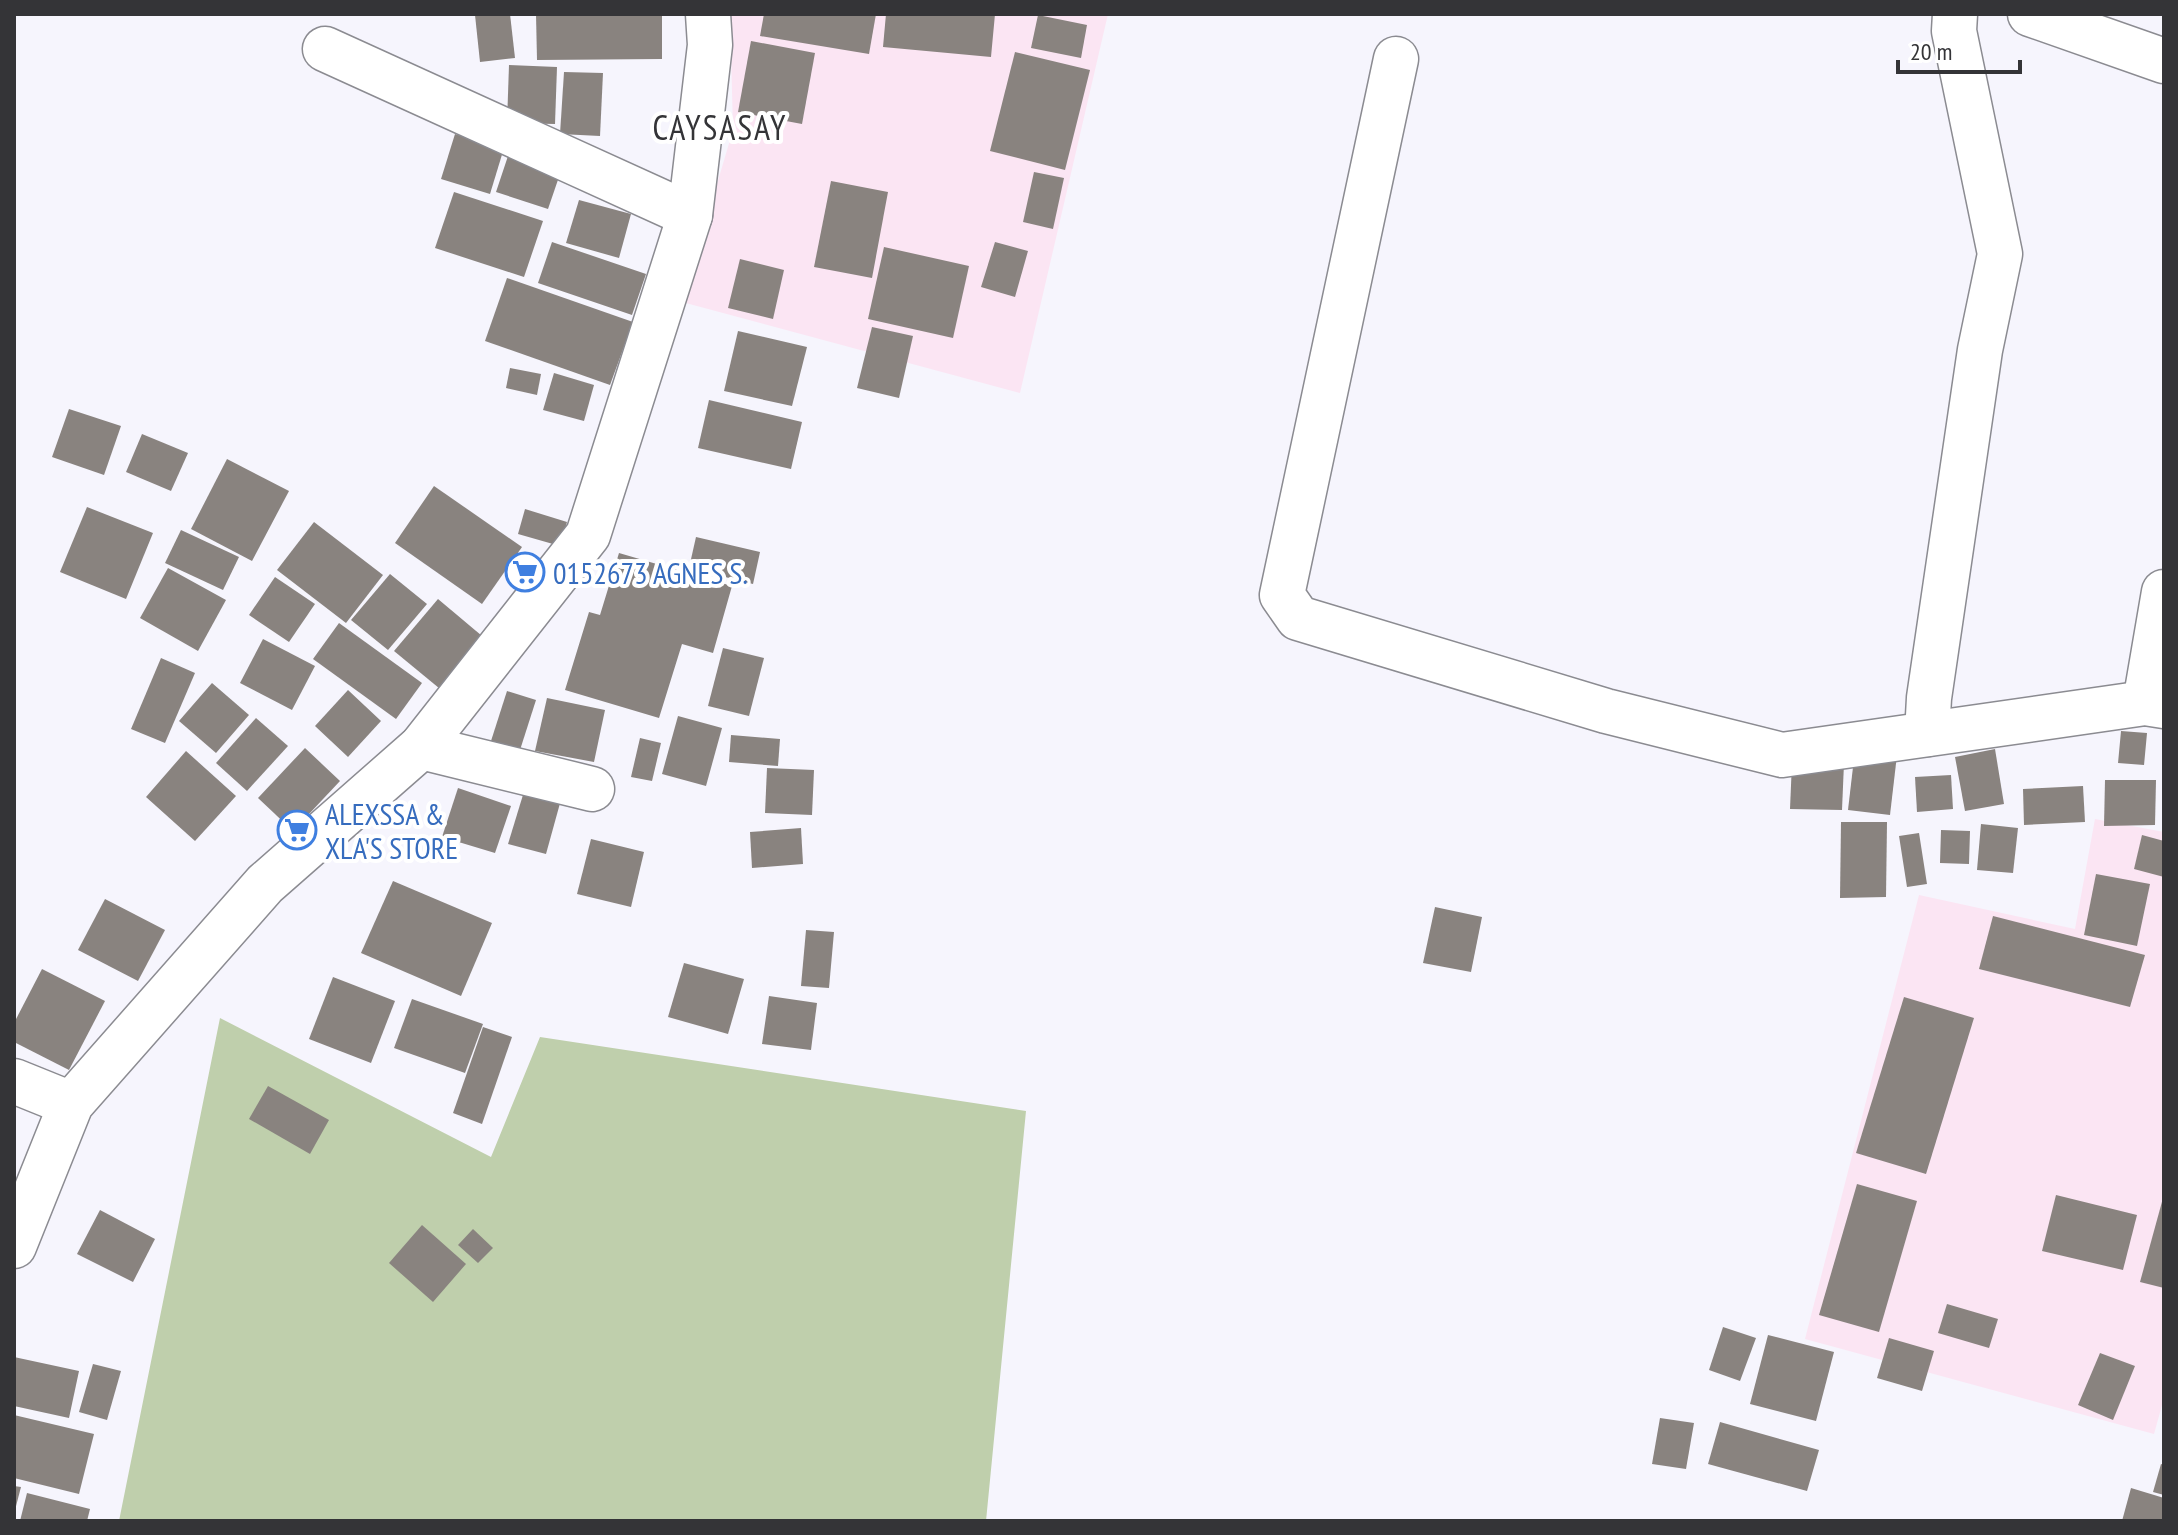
<svg xmlns="http://www.w3.org/2000/svg" width="2178" height="1535" viewBox="0 0 2178 1535" font-family="'PT Sans Narrow',sans-serif">
  <style>
    .education { fill: #fbe5f3 }
    .forest { fill: #bfcfac }
    .building { fill: #89837f }
    .lines { fill: none; stroke-linecap: round; stroke-linejoin: round }
    .minor-casing { stroke: #8b8b91; stroke-width: 47 }
    .minor { stroke: #fff; stroke-width: 44 }
    .labels { text-anchor: middle; dominant-baseline: central; stroke-width: 8; stroke-linejoin: round; paint-order: stroke }
    .shop-label { font-size: 30px; fill: #366cbe; stroke: #fff; text-anchor: start }
    .quarter-label { font-size: 34px; letter-spacing: 2px; fill: #343437; stroke: #fff }
  </style>
  <rect width="100%" height="100%" fill="#f6f5fd"/>
  <g class="education">
    <path d="M730,14H1108L1020,393L682,302L733,130Z"/>
    <path d="M2095,819L2164,832V1398L2154,1434L1805,1339L1919,895L2075,929Z"/>
  </g>
  <path class="forest" d="M220,1018L491,1157L540,1037L1026,1111L986,1521H119Z"/>
  <g class="building">
    <path d="M510,14L515,58L480,62L475,15Z"/>
    <path d="M536,14H662V59L537,60Z"/>
    <path d="M764,14H876L869,54L760,36Z"/>
    <path d="M886,14H995L991,57L883,47Z"/>
    <path d="M1038,15L1087,25L1081,58L1031,48Z"/>
    <path d="M751,41L815,53L802,124L738,112Z"/>
    <path d="M1015,52L1090,70L1065,170L990,151Z"/>
    <path d="M509,65L557,67L555,124L507,123Z"/>
    <path d="M564,72L603,73L600,136L560,134Z"/>
    <path d="M455,134L504,148L490,194L441,179Z"/>
    <path d="M509,153L561,171L548,209L496,192Z"/>
    <path d="M1034,172L1064,178L1053,229L1023,222Z"/>
    <path d="M831,181L888,192L872,278L814,267Z"/>
    <path d="M454,192L543,221L524,277L435,248Z"/>
    <path d="M579,200L631,214L619,258L566,243Z"/>
    <path d="M552,242L646,274L632,315L538,283Z"/>
    <path d="M995,242L1028,251L1015,297L981,287Z"/>
    <path d="M884,247L969,266L953,338L868,319Z"/>
    <path d="M740,259L784,270L773,319L728,308Z"/>
    <path d="M507,278L633,322L610,385L485,341Z"/>
    <path d="M872,327L913,336L899,398L857,388Z"/>
    <path d="M738,331L807,347L792,406L724,391Z"/>
    <path d="M510,368L541,374L537,395L506,388Z"/>
    <path d="M554,373L594,385L584,421L543,410Z"/>
    <path d="M709,400L802,422L791,469L698,448Z"/>
    <path d="M69,409L121,426L104,475L52,457Z"/>
    <path d="M142,434L188,453L171,491L126,472Z"/>
    <path d="M227,459L289,491L252,561L191,529Z"/>
    <path d="M434,486L522,547L482,604L395,543Z"/>
    <path d="M87,507L153,533L126,599L60,572Z"/>
    <path d="M525,509L567,522L560,546L518,534Z"/>
    <path d="M314,522L383,575L346,623L277,570Z"/>
    <path d="M181,530L239,557L223,590L165,563Z"/>
    <path d="M696,537L760,552L753,584L689,568Z"/>
    <path d="M619,553L732,586L713,653L682,644L659,718L565,690L589,612L600,615Z"/>
    <path d="M168,568L226,600L198,651L140,618Z"/>
    <path d="M390,574L427,604L388,650L351,620Z"/>
    <path d="M275,577L315,604L289,642L249,615Z"/>
    <path d="M438,599L488,641L445,693L394,651Z"/>
    <path d="M339,623L422,683L396,719L313,659Z"/>
    <path d="M263,639L315,666L292,710L240,683Z"/>
    <path d="M723,648L764,658L749,716L708,706Z"/>
    <path d="M161,658L195,673L165,743L131,729Z"/>
    <path d="M212,683L249,715L216,753L179,721Z"/>
    <path d="M348,690L381,721L348,757L315,726Z"/>
    <path d="M507,691L536,700L520,750L491,741Z"/>
    <path d="M547,698L605,710L594,762L535,751Z"/>
    <path d="M678,716L722,728L706,786L662,774Z"/>
    <path d="M256,718L288,746L247,791L216,763Z"/>
    <path d="M2121,731L2147,733L2144,765L2118,763Z"/>
    <path d="M731,735L780,739L778,766L729,762Z"/>
    <path d="M640,738L661,743L652,781L631,777Z"/>
    <path d="M305,748L340,781L293,831L258,798Z"/>
    <path d="M1995,749L2004,804L1965,811L1955,757Z"/>
    <path d="M1855,750L1897,755L1890,815L1848,810Z"/>
    <path d="M186,751L236,796L195,841L146,797Z"/>
    <path d="M1792,762L1844,763L1842,810L1790,809Z"/>
    <path d="M767,768L814,770L812,815L765,813Z"/>
    <path d="M1951,775L1953,809L1917,812L1915,777Z"/>
    <path d="M2105,780H2156L2155,825L2104,826Z"/>
    <path d="M526,785L562,796L546,854L508,844Z"/>
    <path d="M2083,786L2085,822L2024,825L2023,789Z"/>
    <path d="M458,788L511,806L495,853L442,837Z"/>
    <path d="M1841,822H1887L1886,897L1840,898Z"/>
    <path d="M1981,824L2018,828L2013,873L1977,870Z"/>
    <path d="M801,828L803,864L752,868L750,832Z"/>
    <path d="M1941,830L1970,831L1969,864L1940,863Z"/>
    <path d="M1919,833L1927,884L1907,887L1899,836Z"/>
    <path d="M2142,835L2164,841V877L2134,869Z"/>
    <path d="M591,839L644,852L631,907L577,894Z"/>
    <path d="M2096,874L2150,884L2137,946L2084,935Z"/>
    <path d="M393,881L492,923L461,996L361,953Z"/>
    <path d="M105,899L165,930L138,981L78,950Z"/>
    <path d="M1435,907L1482,917L1471,972L1423,963Z"/>
    <path d="M1993,916L2145,955L2130,1007L1979,969Z"/>
    <path d="M806,930L834,932L829,988L801,986Z"/>
    <path d="M684,963L744,979L728,1034L668,1017Z"/>
    <path d="M42,969L105,1001L69,1070L14,1042V1023Z"/>
    <path d="M333,977L395,1001L371,1063L309,1039Z"/>
    <path d="M769,996L817,1003L811,1050L762,1044Z"/>
    <path d="M1904,997L1974,1018L1926,1174L1856,1153Z"/>
    <path d="M412,999L483,1024L465,1073L394,1048Z"/>
    <path d="M483,1027L512,1037L482,1124L453,1113Z"/>
    <path d="M268,1086L329,1120L310,1154L249,1119Z"/>
    <path d="M1857,1184L1917,1201L1879,1332L1819,1315Z"/>
    <path d="M2056,1195L2137,1215L2123,1270L2042,1251Z"/>
    <path d="M2163,1198H2164V1288L2140,1282Z"/>
    <path d="M100,1210L155,1239L133,1282L77,1254Z"/>
    <path d="M422,1225L466,1264L433,1302L389,1263Z"/>
    <path d="M473,1229L493,1248L478,1263L458,1245Z"/>
    <path d="M1947,1304L1998,1319L1989,1348L1938,1333Z"/>
    <path d="M1723,1327L1756,1338L1740,1381L1709,1370Z"/>
    <path d="M1768,1335L1834,1352L1816,1421L1750,1404Z"/>
    <path d="M1889,1338L1934,1351L1922,1391L1877,1378Z"/>
    <path d="M2100,1353L2135,1366L2113,1420L2078,1405Z"/>
    <path d="M14,1357L79,1371L69,1418L14,1406Z"/>
    <path d="M93,1364L121,1371L107,1420L79,1412Z"/>
    <path d="M14,1415L94,1434L79,1494L14,1478Z"/>
    <path d="M1660,1418L1694,1423L1686,1469L1652,1464Z"/>
    <path d="M1720,1422L1819,1450L1807,1491L1708,1464Z"/>
    <path d="M2161,1464L2164,1465V1495L2153,1492Z"/>
    <path d="M14,1486L21,1487L15,1510H14Z"/>
    <path d="M2131,1488L2164,1498V1521H2122Z"/>
    <path d="M27,1493L90,1509L87,1521H20Z"/>
  </g>
  <g class="lines">
    <defs>
      <g id="minor">
        <path d="M2030,14L2164,61"/>
        <path d="M325,49L690,215"/>
        <path d="M1396,59L1282,595L1298,618L1606,711L1782,755L2145,703L2164,706"/>
        <path d="M2145,703L2164,592"/>
        <path d="M1927,734L1929,698L1980,350L2000,254L1954,31L1955,14"/>
        <path d="M421,747L592,789"/>
        <path d="M14,1081L71,1104"/>
        <path d="M14,1246L71,1104L265,884L421,747L588,535L690,215L710,45L708,14"/>
      </g>
    </defs>
    <use href="#minor" class="minor-casing"/>
    <use href="#minor" class="minor"/>
  </g>
  <defs>
    <symbol id="supermarket-ring" viewBox="-11 -11 22 22"><circle r="9.5" fill="#fff" stroke="#3f7fe0" stroke-width="1.5"/><path d="M-6-5.5h2.5l.6 2H6L4.5 2H-2.5L-4.4-4H-6ZM-1.5 3.2a1.3 1.3 0 1 0 .1 0ZM3 3.2a1.3 1.3 0 1 0 .1 0Z" fill="#3f7fe0"/></symbol>
  </defs>
  <g fill-rule="evenodd">
    <use href="#supermarket-ring" x="503" y="550" width="44" height="44"/>
    <use href="#supermarket-ring" x="275" y="808" width="44" height="44"/>
  </g>
  <g class="labels">
    <g class="shop-label">
      <text x="553" y="572">0152673 AGNES S.</text>
      <text x="325" y="813">ALEXSSA &amp;<tspan x="325" dy="34">XLA'S STORE</tspan></text>
    </g>
    <g class="quarter-label">
      <text x="720" y="127">CAYSASAY</text>
    </g>
  </g>
  <rect width="2178" height="1535" fill="none" stroke="#343437" stroke-width="32"/>
  <path d="M1898 60v12h122v-12" fill="none" stroke="#343437" stroke-width="4"/>
  <text x="1910" y="60" font-size="24" fill="#343437" stroke="#ffffff" stroke-width="6" paint-order="stroke">20 m</text>
</svg>
